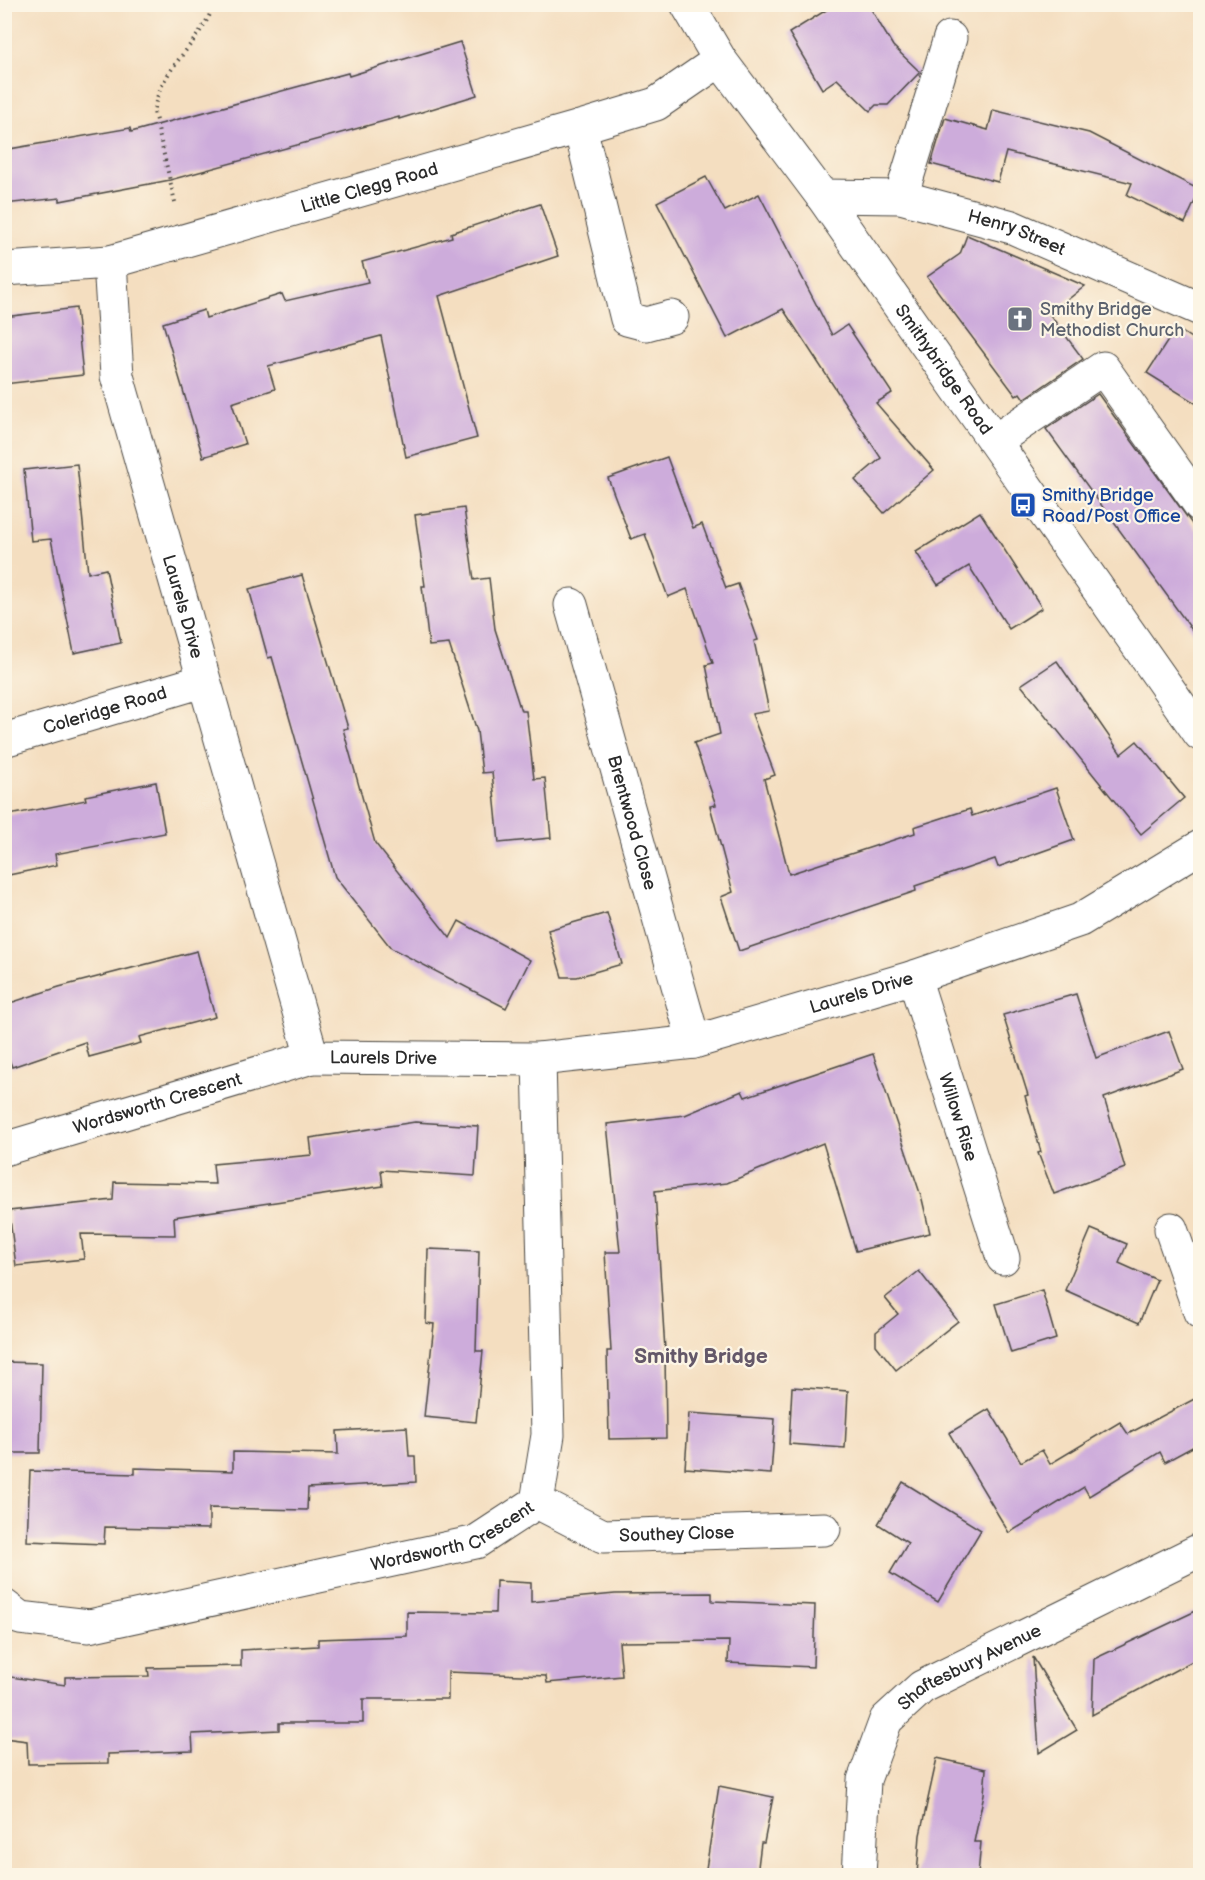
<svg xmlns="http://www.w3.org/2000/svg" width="1205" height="1880" viewBox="0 0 1205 1880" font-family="'Balsamiq Sans',sans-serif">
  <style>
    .building { fill: #cdacdb }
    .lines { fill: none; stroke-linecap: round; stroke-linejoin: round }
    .minor-casing { stroke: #494641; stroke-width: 35 }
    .path { stroke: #494641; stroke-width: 4; stroke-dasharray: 1.5 4.5; stroke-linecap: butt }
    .minor { stroke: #fff; stroke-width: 33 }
    .labels { text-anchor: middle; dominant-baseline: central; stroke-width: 4.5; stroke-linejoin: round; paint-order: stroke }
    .street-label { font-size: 18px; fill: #2b2b2b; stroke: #fcf5e5 }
    .worship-label { font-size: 18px; fill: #5b616d; stroke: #fcf5e5; text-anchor: start }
    .transit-label { font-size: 18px; fill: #164399; stroke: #fcf5e5; text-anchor: start }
    .quarter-label { font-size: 21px; font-weight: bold; fill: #645869; stroke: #fcf5e5 }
  </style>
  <rect width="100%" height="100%" fill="#fcf5e5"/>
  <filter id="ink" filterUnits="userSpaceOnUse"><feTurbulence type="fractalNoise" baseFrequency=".0167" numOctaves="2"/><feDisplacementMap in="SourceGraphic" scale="12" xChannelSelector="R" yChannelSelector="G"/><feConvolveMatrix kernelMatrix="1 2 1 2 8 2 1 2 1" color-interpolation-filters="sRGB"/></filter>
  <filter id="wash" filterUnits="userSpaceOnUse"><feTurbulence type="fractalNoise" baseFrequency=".008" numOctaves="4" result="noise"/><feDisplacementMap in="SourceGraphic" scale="24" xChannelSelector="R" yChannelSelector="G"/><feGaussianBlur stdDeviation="1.35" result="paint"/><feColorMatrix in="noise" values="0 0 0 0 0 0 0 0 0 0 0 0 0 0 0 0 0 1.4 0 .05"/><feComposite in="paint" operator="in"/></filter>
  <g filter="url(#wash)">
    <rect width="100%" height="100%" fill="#f4dec0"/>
    <g id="blocks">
      <g class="building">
        <path d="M836,4H868L893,46L920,72L888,105H876L870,111L837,79L822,89L789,33Z"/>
        <path d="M460,42L477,95L399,119V117L170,180L60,201V198L4,204V150L130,128L131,132L348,73L349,76Z"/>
        <path d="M993,110L1089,133L1200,190L1185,223L1127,195L1132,183L1006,152L998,182L931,164L945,118L988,130Z"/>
        <path d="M706,177L725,211L759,194L832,335L847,325L892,393L876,403L934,470L884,513L855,480L881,458L783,309L727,338L657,202Z"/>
        <path d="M540,204L558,256L439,296L477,438L406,457L381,336L268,366L275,389L232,403L245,444L203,457L163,323L204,310L206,318L282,294L285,301L368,282L362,262L452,237L451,233Z"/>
        <path d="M967,235L1085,286L1052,312L1045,308L1083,359L1024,399L1020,393L1016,396L927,277L960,254Z"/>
        <path d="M76,308L83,375L4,384V317Z"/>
        <path d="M1176,328L1200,344V406L1147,373Z"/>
        <path d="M1098,394L1200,535V641L1046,429Z"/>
        <path d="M667,457L693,528L702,524L726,588L738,584L758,640L754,641L769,711L752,714L775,775L764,779L789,874L915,833L914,827L970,809L972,816L1056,788L1074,840L998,867L995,859L915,886L916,891L739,951L721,897L733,892L710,806L716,805L694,743L720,734L706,665L713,663L687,589L668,597L645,534L631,539L608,478Z"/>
        <path d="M77,464L88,573L106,569L121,643L74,653L51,539L31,541L24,470Z"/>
        <path d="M464,508L474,580L489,578L495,629L521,711H526L534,779L545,778L551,838L499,843L492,772L482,773L477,731L449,644L429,646L422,586H425L415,515Z"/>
        <path d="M980,512L1042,608L1009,629L969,566L938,585L916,552Z"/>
        <path d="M302,575L348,728L343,729L375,843L450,938L459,921L530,960L506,1008L391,948L335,877L272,657L268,658L249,589Z"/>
        <path d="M1057,661L1121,754L1137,741L1184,798L1141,834L1021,685Z"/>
        <path d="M156,782L165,833L55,854L57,865L4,876V816L86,800L85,796Z"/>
        <path d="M607,913L622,964L577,977H562L548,930Z"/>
        <path d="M197,951L215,1017L139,1037L141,1043L89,1057L85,1042L12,1067L4,1046V1005L59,987Z"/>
        <path d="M1076,994L1096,1058L1169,1031L1183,1069L1104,1098L1125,1168L1054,1194L1038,1153L1041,1152L1025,1096L1028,1095L1003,1015Z"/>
        <path d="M873,1054L922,1199L930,1233L856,1251L823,1143L727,1183L655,1191L665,1350L666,1438L609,1439L607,1351H611L605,1252H620L607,1124L685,1115L742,1091L745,1097Z"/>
        <path d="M415,1122L478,1126L475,1176L381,1170L383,1186L174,1217L175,1235L81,1234L84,1259L16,1266L9,1211L113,1200L114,1182L215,1184L213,1164L312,1155L310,1138Z"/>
        <path d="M1091,1229L1127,1244L1119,1263L1157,1280L1139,1323L1065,1290Z"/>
        <path d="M428,1249L479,1251L476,1351H483L476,1422L424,1417L434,1324L426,1323Z"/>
        <path d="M919,1271L958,1321L896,1370L876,1345V1332L898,1314L885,1298Z"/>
        <path d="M1042,1290L1056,1339L1011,1353L996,1304Z"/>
        <path d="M4,1362L42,1363L40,1453H4Z"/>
        <path d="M792,1387L848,1391L845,1448L789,1444Z"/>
        <path d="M1200,1396V1443L1165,1462L1160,1452L1089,1496L1084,1487L1009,1533L949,1433L989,1409L1021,1462L1042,1450L1050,1464L1120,1422L1128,1434Z"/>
        <path d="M689,1413L775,1419L771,1474L685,1468Z"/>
        <path d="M407,1427L409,1456H415L416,1482L308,1488L307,1510L209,1508V1529L105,1527L104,1544L27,1541L30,1471L135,1474V1468L233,1471V1452L338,1454L337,1431Z"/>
        <path d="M903,1482L981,1530L938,1602L890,1573L908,1543L878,1524Z"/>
        <path d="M496,1581L531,1583V1602L615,1594L712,1593V1601L815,1605L813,1667L728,1663L729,1641L619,1642L622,1676L547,1683L546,1676L448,1672V1699H363V1723H279V1730L192,1734L193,1751L108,1754V1763L28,1764L27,1741L4,1738V1676L65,1685V1677L149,1676L148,1668L241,1666V1650L318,1646V1639L407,1636V1612L495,1613Z"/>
        <path d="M1200,1609V1657L1092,1715L1094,1659Z"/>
        <path d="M1033,1657L1077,1730L1039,1753Z"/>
        <path d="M937,1758L986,1769L984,1794L974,1842H981L978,1875H917L920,1835Z"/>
        <path d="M719,1786L773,1797L764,1843H761L757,1875H705Z"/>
      </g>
    </g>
  </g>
  <g filter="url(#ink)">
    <use href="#blocks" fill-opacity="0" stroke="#494641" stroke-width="1.5"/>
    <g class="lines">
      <defs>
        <g id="minor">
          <path id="s1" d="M687,4L720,60L822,196L1200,734"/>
          <path d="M580,127L627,319L646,324L672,317"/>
          <path id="s2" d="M822,196L901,197L1012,227L1200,309"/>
          <path d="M901,197L950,38"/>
          <path id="s3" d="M110,262L117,376L312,1057L539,1059L694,1042L914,977L1080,920L1200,847"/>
          <path id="s4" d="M4,269L110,262L580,127L656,104L720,60"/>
          <path d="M995,441L1103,368L1200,505"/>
          <path id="s5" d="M571,605L694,1042"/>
          <path id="s6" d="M4,740L203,681"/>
          <path id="s7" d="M914,977L1003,1258"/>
          <path id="s8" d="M4,1149L312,1057"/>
          <path d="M1171,1229L1200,1312"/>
          <path id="s9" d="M537,1502L603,1536L824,1529"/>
          <path id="s10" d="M4,1606L20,1618L89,1626L476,1542L537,1502L548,1435L539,1059"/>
          <path id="s11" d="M859,1876L864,1780L886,1720L922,1687L1200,1550"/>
        </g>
      </defs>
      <use href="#minor" class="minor-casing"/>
      <path class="path" d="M175,202L154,112C159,68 201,44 214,4"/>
      <use href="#minor" class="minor"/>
    </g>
  </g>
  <defs>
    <symbol id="church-square" viewBox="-11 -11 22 22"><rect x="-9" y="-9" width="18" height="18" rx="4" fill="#6b7280" stroke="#fcf5e5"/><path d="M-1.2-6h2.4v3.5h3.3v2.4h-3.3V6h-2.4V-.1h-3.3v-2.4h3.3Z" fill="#fff"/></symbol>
    <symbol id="bus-square" viewBox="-11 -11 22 22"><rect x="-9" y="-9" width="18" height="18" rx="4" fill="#1a4fb4" stroke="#fcf5e5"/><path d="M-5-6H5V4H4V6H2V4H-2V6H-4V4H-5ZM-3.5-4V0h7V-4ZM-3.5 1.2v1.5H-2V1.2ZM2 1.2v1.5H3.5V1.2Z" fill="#fff"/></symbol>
  </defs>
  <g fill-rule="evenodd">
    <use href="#church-square" x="1005" y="304" width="30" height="30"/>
    <use href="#bus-square" x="1008" y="490" width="30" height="30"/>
  </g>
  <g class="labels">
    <g class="street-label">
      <text stroke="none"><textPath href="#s4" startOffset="376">Little Clegg Road</textPath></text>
      <text stroke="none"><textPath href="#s2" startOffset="200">Henry Street</textPath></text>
      <text stroke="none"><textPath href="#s1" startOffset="447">Smithybridge Road</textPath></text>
      <text stroke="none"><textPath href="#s3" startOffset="354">Laurels Drive</textPath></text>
      <text stroke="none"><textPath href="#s6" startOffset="105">Coleridge Road</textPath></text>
      <text stroke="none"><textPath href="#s5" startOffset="226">Brentwood Close</textPath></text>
      <text stroke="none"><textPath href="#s3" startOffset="1380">Laurels Drive</textPath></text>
      <text stroke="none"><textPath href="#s3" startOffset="894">Laurels Drive</textPath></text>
      <text stroke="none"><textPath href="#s8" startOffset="160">Wordsworth Crescent</textPath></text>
      <text stroke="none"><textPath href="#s7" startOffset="147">Willow Rise</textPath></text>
      <text stroke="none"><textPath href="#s10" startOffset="465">Wordsworth Crescent</textPath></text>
      <text stroke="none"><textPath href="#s9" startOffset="148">Southey Close</textPath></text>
      <text stroke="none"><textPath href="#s11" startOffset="260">Shaftesbury Avenue</textPath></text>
    </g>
    <g class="worship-label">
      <text x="1040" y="309">Smithy Bridge<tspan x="1040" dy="21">Methodist Church</tspan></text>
    </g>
    <g class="transit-label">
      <text x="1042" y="495">Smithy Bridge<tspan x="1042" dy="21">Road/Post Office</tspan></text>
    </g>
    <g class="quarter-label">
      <text x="701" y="1356">Smithy Bridge</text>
    </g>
  </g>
  <rect width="1205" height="1880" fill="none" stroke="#fcf5e5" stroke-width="24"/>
</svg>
